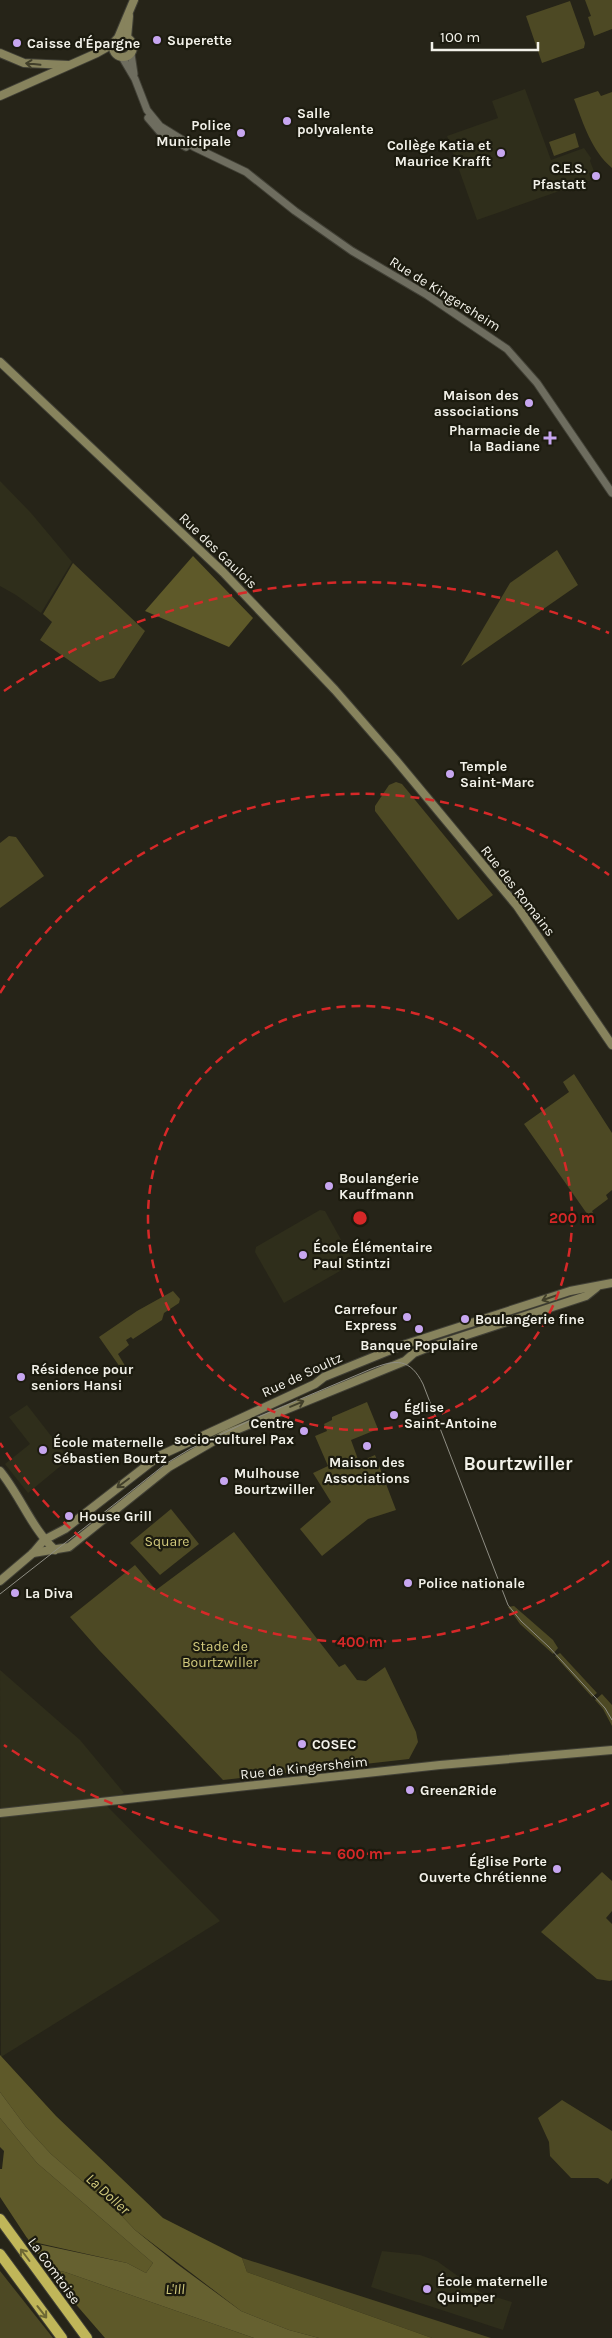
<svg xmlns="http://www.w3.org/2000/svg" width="612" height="2338" viewBox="0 0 612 2338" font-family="Karla,sans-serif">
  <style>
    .built { fill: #2f2e1b }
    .green { fill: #4d4924 }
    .forest { fill: #5e5929 }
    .water { fill: #666130 }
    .pier { fill: #262418 }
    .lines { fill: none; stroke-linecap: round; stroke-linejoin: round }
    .tertiary-casing { stroke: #414036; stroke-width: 9 }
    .secondary-casing { stroke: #414036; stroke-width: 10 }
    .motorway-casing { stroke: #414036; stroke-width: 12 }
    .tertiary { stroke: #6e6d5f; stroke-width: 7 }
    .secondary { stroke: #87835d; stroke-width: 8 }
    .motorway { stroke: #c0b659; stroke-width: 10 }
    .tram { stroke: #8f8e84; stroke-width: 1 }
    .oneway { stroke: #413f2a }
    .oneway2 { stroke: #6e6834 }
    .ring { fill: none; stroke: #d62828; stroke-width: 2.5; stroke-dasharray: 9 6 }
    .poi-dot { fill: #c7a6f0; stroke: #1c1b0f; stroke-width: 2 }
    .labels { text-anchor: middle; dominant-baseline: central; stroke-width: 4.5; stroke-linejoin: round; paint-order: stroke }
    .poi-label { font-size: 14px; font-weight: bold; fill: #f2f1e9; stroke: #1c1b0f; text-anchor: start }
    .street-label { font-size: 14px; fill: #f2f1e9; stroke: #1c1b0f }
    .park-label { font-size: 14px; fill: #d2ca7d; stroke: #1c1b0f }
    .water-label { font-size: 15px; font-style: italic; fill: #d1ca7d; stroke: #1c1b0f }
    .district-label { font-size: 19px; font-weight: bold; fill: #f2f1e9; stroke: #1c1b0f }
    .centre { fill: #d62828; stroke: #1c1b0f; stroke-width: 2.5 }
    .ring-label { font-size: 15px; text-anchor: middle; font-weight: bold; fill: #d62828; stroke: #1c1b0f; stroke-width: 4.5; stroke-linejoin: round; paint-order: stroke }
  </style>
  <rect width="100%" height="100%" fill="#262418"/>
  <g class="built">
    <path d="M525,89L551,160L584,148L591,158L590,161L594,171L589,173L591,180L477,220L447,136L498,118L492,101Z"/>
    <path d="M0,481L31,513L72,562L41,613L16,595L0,586Z"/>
    <path d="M320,1210L325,1211L354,1263L284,1303L255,1252L256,1247Z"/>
    <path d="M27,1405L69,1459L28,1493L5,1464L30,1444L9,1417Z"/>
    <path d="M0,1670L80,1740L124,1793L105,1804L220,1921L1,2057Z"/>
    <path d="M382,2251L420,2255L437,2261L480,2292L512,2302L503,2330L371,2287Z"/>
  </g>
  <g class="green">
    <path d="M585,0H612V29L594,36L588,17L591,16Z"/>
    <path d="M570,1L585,43L584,48L542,63L526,16Z"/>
    <path d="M598,91L601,96L612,92V168C591,150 584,125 574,99Z"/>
    <path d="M575,133L579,147L554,156L549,142Z"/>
    <path d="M557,550L578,585L461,666L510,583Z"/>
    <path d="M73,563L145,631L114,678L100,682L40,640L52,622L43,614Z"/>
    <path d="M396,782L402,784L493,895L458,920L375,811V806L389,785Z"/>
    <path d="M9,836L16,837L44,876L0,908V843Z"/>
    <path d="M574,1074L612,1133V1190L606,1195L608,1199L592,1211L594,1215L590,1218L524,1124L569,1092L563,1082Z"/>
    <path d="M173,1291L180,1299L179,1303L164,1313L162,1320L133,1339L131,1337L126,1340L129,1345L118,1354L130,1374L127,1377L99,1337L137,1311Z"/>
    <path d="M367,1402L378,1429L351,1440L359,1462L375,1455L396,1510L368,1519L322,1556L300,1529L331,1502L313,1473L328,1466L315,1436L327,1431L324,1424L332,1420V1417Z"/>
    <path d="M171,1509L199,1544L160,1575L130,1543Z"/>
    <path d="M234,1532L339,1667L345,1664L357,1680L366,1681L385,1667L416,1732L418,1742L409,1759L223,1780L99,1650L70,1617L135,1565L156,1590Z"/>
    <path d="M514,1606L553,1640L558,1648L553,1654L520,1624L508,1607Z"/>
    <path d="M560,1653L597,1693L592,1697L555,1656Z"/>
    <path d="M602,1694L612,1705V1726L603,1709L595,1700Z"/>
    <path d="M602,1872L612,1881V1911L606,1918L612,1924V1980L610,1981L597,1979L541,1932Z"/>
    <path d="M562,2100L612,2131V2178L608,2184L598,2178H571L550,2156L549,2142L538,2118Z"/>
    <path d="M242,2258L491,2338H432L247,2272Z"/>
    <path d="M0,2271L53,2338H0Z"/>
  </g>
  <g class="forest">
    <path d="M193,556L253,618L229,647L145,611Z"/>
    <path d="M0,2055L56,2116L163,2218L242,2258L247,2272L432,2338H319L289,2330L241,2311L135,2230L120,2214L51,2154L26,2127L0,2092Z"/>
    <path d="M0,2118L37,2163L153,2263L146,2273L127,2263L29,2241L0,2197V2169H2L4,2151L0,2147Z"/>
    <path d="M48,2269L65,2272L254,2338H105L66,2293Z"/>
  </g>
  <path class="water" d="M0,2092L26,2127L51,2154L120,2214L135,2230L177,2264L241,2311L289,2330L319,2338H254L65,2272L48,2269L0,2236L127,2263L146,2273L153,2263L37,2163L0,2118Z"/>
  <path class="pier" d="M0,2233L27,2238L50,2272L0,2262Z"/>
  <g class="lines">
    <defs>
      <g id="tertiary">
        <path d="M131,54L134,74"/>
        <path d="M122,57L135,79L147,110L160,126L194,147L246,172L295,211L352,251L427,295L507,349L537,383L612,493"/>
        <path d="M148,118L160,132L186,147"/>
      </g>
      <g id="secondary">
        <circle cx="123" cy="47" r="10"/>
        <path d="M118,38L134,0"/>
        <path d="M127,38L129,16"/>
        <path d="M0,53L24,63L68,65"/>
        <path d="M0,96L97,53L113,44"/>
        <path d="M0,362L223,572L335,690L395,759L517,906L612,1045"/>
        <path d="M0,1471C20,1495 32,1529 55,1550"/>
        <path d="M33,1553L69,1547L169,1467L226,1434L405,1361L414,1353L424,1349L586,1296L596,1288"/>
        <path d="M0,1581L33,1553L44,1540L65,1529L159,1456L315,1384L324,1377L403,1345L570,1291L612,1283"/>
        <path d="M0,1813L440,1765L612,1750"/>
      </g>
      <g id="motorway">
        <path d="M0,2219L87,2338"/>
        <path d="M0,2254L62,2338"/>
      </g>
    </defs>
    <use href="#tertiary" class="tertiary-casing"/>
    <use href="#secondary" class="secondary-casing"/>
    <use href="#motorway" class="motorway-casing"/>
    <use href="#tertiary" class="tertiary"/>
    <use href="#secondary" class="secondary"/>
    <use href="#motorway" class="motorway"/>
    <path class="tram" d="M0,1594L167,1463L190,1449L249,1421L371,1369C396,1359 410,1358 423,1384L508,1605L521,1621L549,1647L605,1708L612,1720"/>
  </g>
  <defs><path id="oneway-shaft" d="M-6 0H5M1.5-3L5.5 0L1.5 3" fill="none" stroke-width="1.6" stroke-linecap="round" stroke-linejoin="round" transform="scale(1.25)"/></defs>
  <g class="oneway">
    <use href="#oneway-shaft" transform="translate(33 64) rotate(-174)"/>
    <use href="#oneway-shaft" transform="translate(549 1298) rotate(161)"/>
    <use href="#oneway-shaft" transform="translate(297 1404) rotate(-23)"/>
    <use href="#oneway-shaft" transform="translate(123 1483) rotate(143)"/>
  </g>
  <g class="oneway2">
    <use href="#oneway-shaft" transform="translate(25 2255) rotate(-127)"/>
    <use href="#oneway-shaft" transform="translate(42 2312) rotate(52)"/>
  </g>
  <g class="ring">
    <circle cx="360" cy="1218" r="212"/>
    <path d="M609 1561A424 424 0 0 1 0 1443M0 993A424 424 0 0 1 609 875"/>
    <path d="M609 1803A636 636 0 0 1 4 1745M4 691A636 636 0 0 1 609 633"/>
  </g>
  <g class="poi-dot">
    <circle cx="157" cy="40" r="5"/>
    <circle cx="17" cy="43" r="5"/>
    <circle cx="287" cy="121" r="5"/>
    <circle cx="241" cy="133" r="5"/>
    <circle cx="501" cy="153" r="5"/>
    <circle cx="596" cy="176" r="5"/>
    <circle cx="529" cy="403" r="5"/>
    <path d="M547.5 430.5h5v5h5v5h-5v5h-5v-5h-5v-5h5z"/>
    <circle cx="450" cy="774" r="5"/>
    <circle cx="329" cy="1186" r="5"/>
    <circle cx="303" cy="1255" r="5"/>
    <circle cx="407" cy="1317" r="5"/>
    <circle cx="465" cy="1319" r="5"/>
    <circle cx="419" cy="1329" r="5"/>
    <circle cx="21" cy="1377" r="5"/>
    <circle cx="394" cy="1415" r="5"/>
    <circle cx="304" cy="1431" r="5"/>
    <circle cx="367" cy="1446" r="5"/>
    <circle cx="43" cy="1450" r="5"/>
    <circle cx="224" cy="1481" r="5"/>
    <circle cx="69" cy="1516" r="5"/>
    <circle cx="408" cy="1583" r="5"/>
    <circle cx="15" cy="1593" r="5"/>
    <circle cx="302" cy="1744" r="5"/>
    <circle cx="410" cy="1790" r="5"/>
    <circle cx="557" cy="1869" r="5"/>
    <circle cx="427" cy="2289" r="5"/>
  </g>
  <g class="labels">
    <g class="poi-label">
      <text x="167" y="40">Superette</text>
      <text x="27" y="43">Caisse d'Épargne</text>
      <text x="297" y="113">Salle<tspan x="297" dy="16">polyvalente</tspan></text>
      <text x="231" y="125" text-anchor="end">Police<tspan x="231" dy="16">Municipale</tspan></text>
      <text x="491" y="145" text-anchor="end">Collège Katia et<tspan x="491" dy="16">Maurice Krafft</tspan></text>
      <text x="586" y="168" text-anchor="end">C.E.S.<tspan x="586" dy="16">Pfastatt</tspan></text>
      <text x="519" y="395" text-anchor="end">Maison des<tspan x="519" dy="16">associations</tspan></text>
      <text x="540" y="430" text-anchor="end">Pharmacie de<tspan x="540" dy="16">la Badiane</tspan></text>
      <text x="460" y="766">Temple<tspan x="460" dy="16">Saint-Marc</tspan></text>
      <text x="339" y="1178">Boulangerie<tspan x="339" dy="16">Kauffmann</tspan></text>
      <text x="313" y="1247">École Élémentaire<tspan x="313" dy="16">Paul Stintzi</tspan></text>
      <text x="397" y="1309" text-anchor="end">Carrefour<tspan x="397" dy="16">Express</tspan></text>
      <text x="475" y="1319">Boulangerie fine</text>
      <text x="419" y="1345" text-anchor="middle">Banque Populaire</text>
      <text x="31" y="1369">Résidence pour<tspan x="31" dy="16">seniors Hansi</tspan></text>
      <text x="404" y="1407">Église<tspan x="404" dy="16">Saint-Antoine</tspan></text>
      <text x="294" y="1423" text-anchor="end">Centre<tspan x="294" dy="16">socio-culturel Pax</tspan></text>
      <text x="53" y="1442">École maternelle<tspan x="53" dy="16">Sébastien Bourtz</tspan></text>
      <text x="367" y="1462" text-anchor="middle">Maison des<tspan x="367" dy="16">Associations</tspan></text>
      <text x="234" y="1473">Mulhouse<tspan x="234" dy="16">Bourtzwiller</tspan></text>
      <text x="79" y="1516">House Grill</text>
      <text x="418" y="1583">Police nationale</text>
      <text x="25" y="1593">La Diva</text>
      <text x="312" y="1744">COSEC</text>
      <text x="420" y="1790">Green2Ride</text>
      <text x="547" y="1861" text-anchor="end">Église Porte<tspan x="547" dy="16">Ouverte Chrétienne</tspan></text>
      <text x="437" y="2281">École maternelle<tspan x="437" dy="16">Quimper</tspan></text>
    </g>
    <g class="street-label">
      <text transform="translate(445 294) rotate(32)">Rue de Kingersheim</text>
      <text transform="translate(218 551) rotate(44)">Rue des Gaulois</text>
      <text transform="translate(518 891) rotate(52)">Rue des Romains</text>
      <text transform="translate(302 1375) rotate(-25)">Rue de Soultz</text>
      <text transform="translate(304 1768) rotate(-6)">Rue de Kingersheim</text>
      <text transform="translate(54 2271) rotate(54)">La Comtoise</text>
    </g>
    <g class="park-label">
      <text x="167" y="1541">Square</text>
      <text x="220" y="1646">Stade de<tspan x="220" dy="16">Bourtzwiller</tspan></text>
    </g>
    <g class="water-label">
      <text transform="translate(108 2194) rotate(42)">La Doller</text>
      <text x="175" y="2289">L'Ill</text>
    </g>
    <g class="district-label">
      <text x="518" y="1464">Bourtzwiller</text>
    </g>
  </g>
  <circle cx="360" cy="1218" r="8" class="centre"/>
  <g class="ring-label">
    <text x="572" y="1223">200 m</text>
    <text x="360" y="1647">400 m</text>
    <text x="360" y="1859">600 m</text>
  </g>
  <path d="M432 42v8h106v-8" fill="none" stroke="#f2f1e9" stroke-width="2.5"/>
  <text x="440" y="42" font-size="15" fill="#f2f1e9" stroke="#1c1b0f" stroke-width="4" paint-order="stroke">100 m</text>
</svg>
